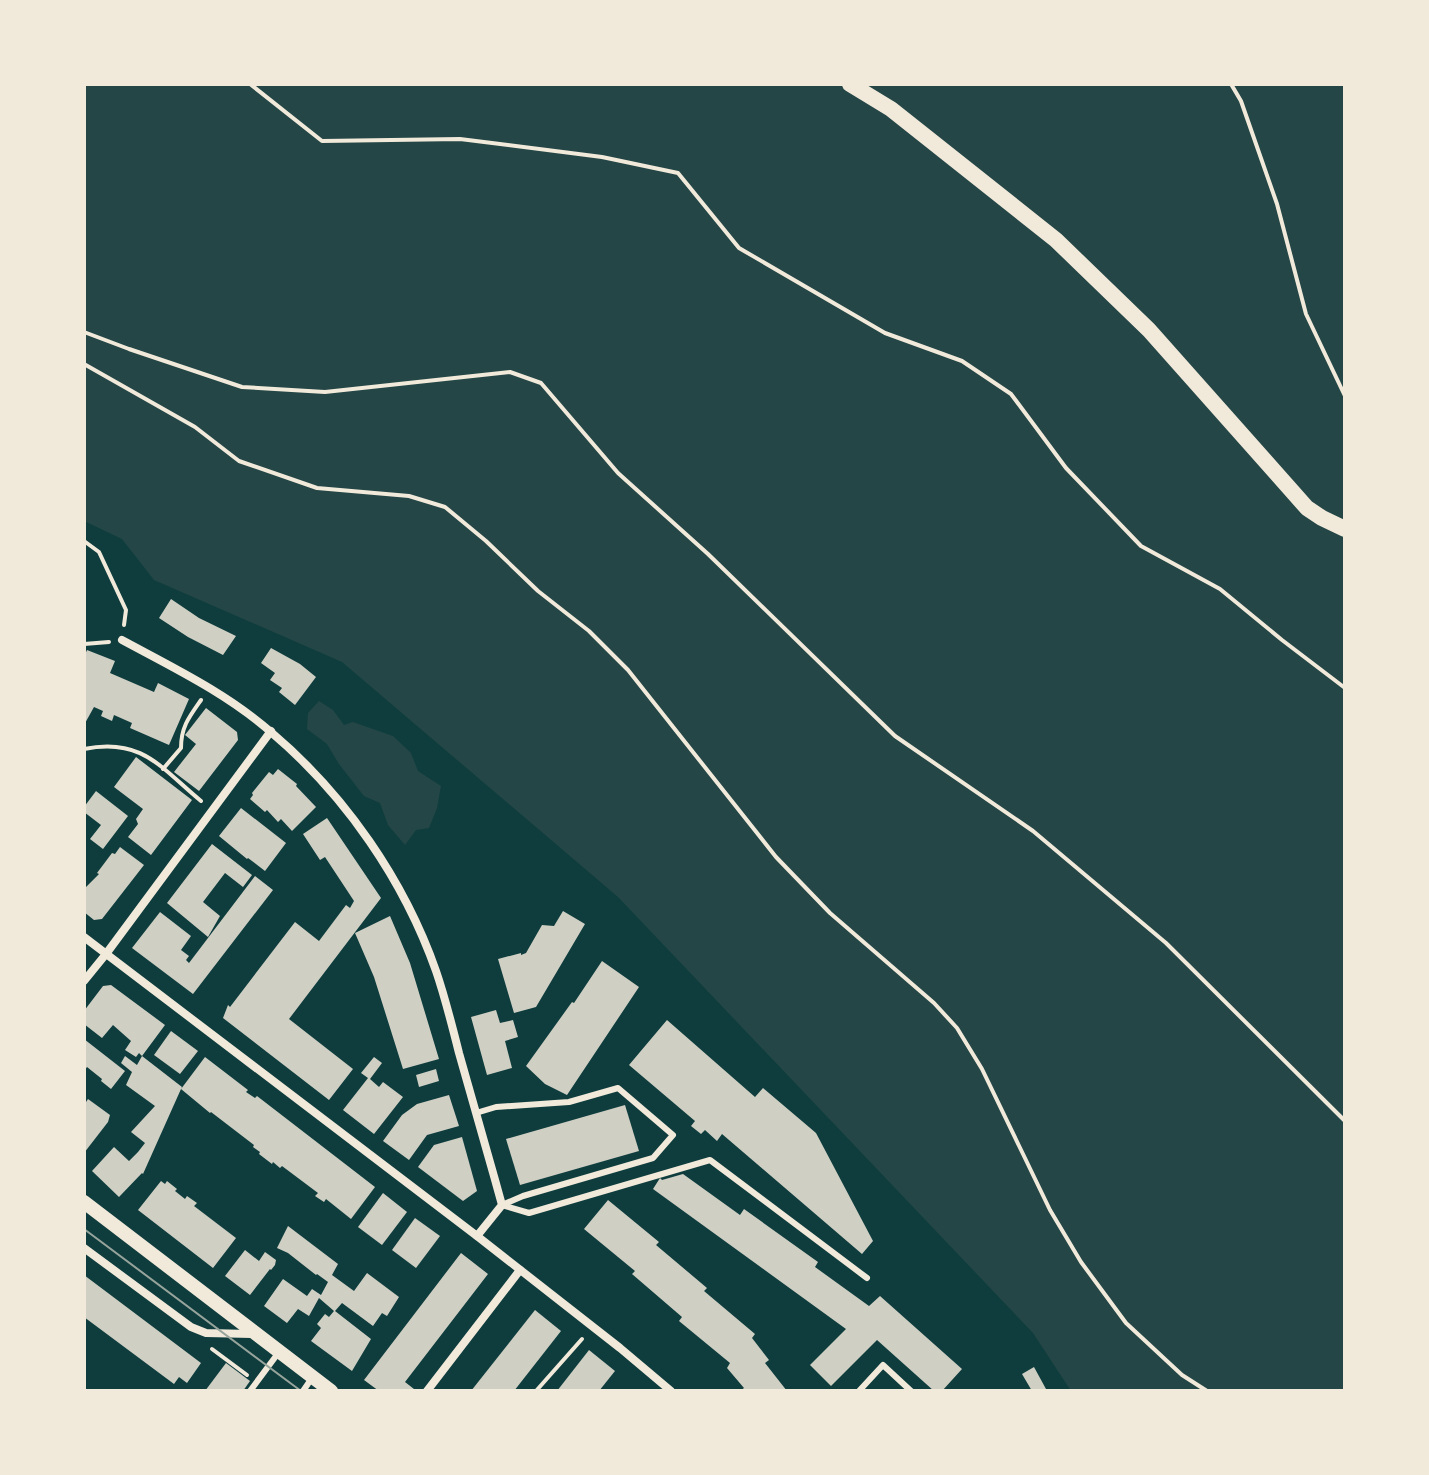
<svg xmlns="http://www.w3.org/2000/svg" width="1429" height="1475" viewBox="0 0 1429 1475" font-family="'Roboto Condensed',sans-serif">
  <style>
    .green { fill: #244646 }
    .building { fill: #cfcfc3 }
    .lines { fill: none; stroke-linecap: round; stroke-linejoin: round }
    .path { stroke: #f1e9da; stroke-width: 4 }
    .service { stroke: #f1e9da; stroke-width: 6 }
    .minor { stroke: #f1e9da; stroke-width: 8 }
    .tertiary { stroke: #f1e9da; stroke-width: 14 }
    .secondary { stroke: #f1e9da; stroke-width: 16 }
    .tram { stroke: #97a49c; stroke-width: 2 }
  </style>
  <rect width="100%" height="100%" fill="#0f3d3e"/>
  <g class="green">
    <path d="M84,84H1345V1391H1071L1033,1333L618,897L342,662L154,580L122,539L84,521Z"/>
    <path d="M319,701L333,710L344,725L353,722L393,736L411,753L418,771L441,786L437,808L429,828L416,830L405,845L388,825L380,803L364,796L339,764L327,744L307,729L308,713Z"/>
  </g>
  <g class="building">
    <path d="M171,599L199,618L236,636L223,655L188,637L159,618Z"/>
    <path d="M271,648L300,664L316,677L295,705L279,692L282,688L270,680L275,673L261,663Z"/>
    <path d="M87,650L115,661L110,673L154,692L158,683L189,699L169,745L130,728L132,723L114,715L112,721L101,716L103,711L94,707L84,725V657Z"/>
    <path d="M206,708L237,732L238,740L199,791L174,772L196,744L185,735Z"/>
    <path d="M136,757L192,800L151,855L128,837L138,824L136,819L143,809L114,787Z"/>
    <path d="M278,769L297,784L296,786L316,807L292,831L281,819L278,822L267,810L265,812L250,799L253,795L252,793L269,772L273,775Z"/>
    <path d="M96,791L128,816L103,849L90,839L101,825L84,812V807Z"/>
    <path d="M241,808L286,843L265,871L248,858L247,859L219,836Z"/>
    <path d="M327,818L381,898L289,1019L353,1069L329,1100L223,1018L228,1005L230,1007L295,922L319,941L346,905L350,908L354,901L325,857L320,860L303,834Z"/>
    <path d="M212,844L252,875L243,887L225,873L203,902L220,916L208,937L167,903Z"/>
    <path d="M120,847L144,865L102,919L94,920L84,912V889L99,874L97,873L112,853L115,854Z"/>
    <path d="M255,876L273,890L193,994L132,948L160,912L191,936L181,950L189,956L186,960L189,963Z"/>
    <path d="M563,911L585,924L536,1007L514,1013L498,959L521,953V955L526,953L542,925L554,926Z"/>
    <path d="M390,916L410,963L439,1059L403,1069L374,977L355,933Z"/>
    <path d="M602,961L639,987L567,1095L545,1084L526,1066L572,1002L574,1003Z"/>
    <path d="M111,985L165,1025L142,1056L139,1053L136,1057L125,1050L131,1041L113,1025L102,1038L84,1024V1011L103,986Z"/>
    <path d="M496,1010L500,1023L513,1020L518,1037L505,1041L512,1068L487,1075L471,1017Z"/>
    <path d="M667,1020L755,1097L763,1088L816,1133L873,1241L862,1254L722,1134L717,1141L705,1130L701,1134L691,1126L695,1121L629,1065Z"/>
    <path d="M171,1031L198,1051L180,1074L154,1055Z"/>
    <path d="M84,1039L125,1071L111,1089L101,1081L102,1079L87,1067L84,1071Z"/>
    <path d="M125,1056L137,1065L142,1056L182,1087L181,1089L205,1057L248,1090L246,1092L255,1098L257,1096L375,1187L351,1219L326,1199L324,1202L315,1196L318,1193L282,1166L280,1168L273,1162L272,1164L259,1154L260,1152L253,1147L254,1145L211,1112L210,1113L181,1089L143,1174L142,1173L119,1197L92,1171L114,1147L129,1161L138,1152L145,1143L131,1132L155,1106L126,1085L132,1072L121,1063Z"/>
    <path d="M374,1057L382,1063L370,1079L379,1087L383,1082L403,1097L374,1134L343,1110L368,1078L361,1073Z"/>
    <path d="M436,1069L439,1081L419,1087L416,1075Z"/>
    <path d="M449,1095L459,1126L427,1135L409,1160L383,1141L402,1115L417,1104Z"/>
    <path d="M88,1099L110,1115L108,1122L84,1153V1105Z"/>
    <path d="M625,1105L639,1151L520,1185L506,1139Z"/>
    <path d="M462,1137L477,1191L463,1201L418,1167L434,1145Z"/>
    <path d="M683,1174L740,1215L744,1209L818,1262L815,1267L869,1306L880,1296L962,1369L942,1391H934L877,1340L831,1386L810,1365L846,1329L653,1189L660,1178L662,1180Z"/>
    <path d="M161,1181L165,1184L167,1181L177,1189L175,1191L185,1199L187,1196L197,1203L194,1206L236,1238L213,1268L138,1210Z"/>
    <path d="M383,1193L407,1212L382,1245L358,1227Z"/>
    <path d="M608,1200L659,1242L656,1245L707,1288L704,1291L755,1334L752,1338L769,1360L765,1363L787,1391H740L744,1388L727,1368L730,1363L679,1321L682,1317L632,1274L635,1271L584,1229Z"/>
    <path d="M415,1218L440,1236L416,1268L392,1250Z"/>
    <path d="M288,1226L338,1264L332,1275L354,1291L367,1273L399,1297L387,1316L382,1313L373,1326L342,1303L335,1311L371,1339L352,1371L311,1341L321,1328L317,1324L325,1314L329,1317L334,1311L319,1298L309,1316L298,1309L287,1323L264,1306L283,1279L307,1296L312,1289L321,1295L328,1282L317,1274L316,1275L288,1253L277,1248Z"/>
    <path d="M245,1250L259,1261L265,1252L276,1260L275,1265L271,1270L270,1269L250,1295L225,1276Z"/>
    <path d="M461,1253L488,1274L405,1382L414,1389L413,1391H379L364,1380Z"/>
    <path d="M84,1275L201,1363L187,1383L179,1377L174,1384L84,1317Z"/>
    <path d="M535,1310L561,1331L514,1391H471Z"/>
    <path d="M589,1350L615,1371L599,1391H557Z"/>
    <path d="M226,1363L250,1381L243,1391H205Z"/>
    <path d="M1034,1367L1046,1389L1048,1391H1032L1022,1374Z"/>
  </g>
  <g class="lines">
    <g class="path">
      <path d="M250,84L322,141L460,139L602,157L678,173L739,248L885,333L962,361L1011,394L1066,468L1141,546L1220,589L1282,640L1345,688"/>
      <path d="M1231,84L1241,101L1277,204L1306,314L1345,396"/>
      <path d="M84,332L129,349L242,387L325,392L510,372L541,383L618,473L708,554L895,736L1033,831L1166,943L1345,1121"/>
      <path d="M84,364L195,427L239,461L317,488L409,496L445,507L486,541L538,591L589,631L628,670L776,857L830,913L934,1003L957,1028L982,1069L1050,1210L1081,1262L1126,1323L1182,1375L1207,1391"/>
      <path d="M84,541L99,552L126,610L124,625"/>
      <path d="M84,644L109,642"/>
      <path d="M84,749C142,737 161,768 201,801"/>
      <path d="M163,769L181,748C181,727 189,717 201,700"/>
      <path d="M212,1349L247,1375"/>
      <path d="M536,1391L582,1339"/>
    </g>
    <g class="service">
      <path d="M476,1113L496,1107L569,1102L618,1088L673,1135L653,1158L523,1196L502,1205"/>
      <path d="M502,1205L529,1213L710,1160L867,1278"/>
      <path d="M250,1391L279,1352"/>
      <path d="M303,1391L312,1378"/>
      <path d="M859,1391L883,1365L911,1391"/>
    </g>
    <g class="minor">
      <path d="M122,640C174,668 228,694 272,733C345,795 404,880 436,971C445,997 452,1025 459,1053C473,1103 488,1154 502,1205L477,1236"/>
      <path d="M84,937L477,1236L620,1348L671,1391"/>
      <path d="M84,981L106,954L271,731"/>
      <path d="M84,1248L191,1327L206,1333L252,1334"/>
      <path d="M427,1391L520,1270"/>
    </g>
    <path class="tertiary" d="M84,1202L331,1391"/>
    <path class="secondary" d="M850,84L891,109L1056,240L1149,330L1307,508L1322,518L1345,529"/>
    <path class="tram" d="M84,1229L301,1391"/>
  </g>
  <rect width="1429" height="1475" fill="none" stroke="#f1e9da" stroke-width="172"/>
</svg>
